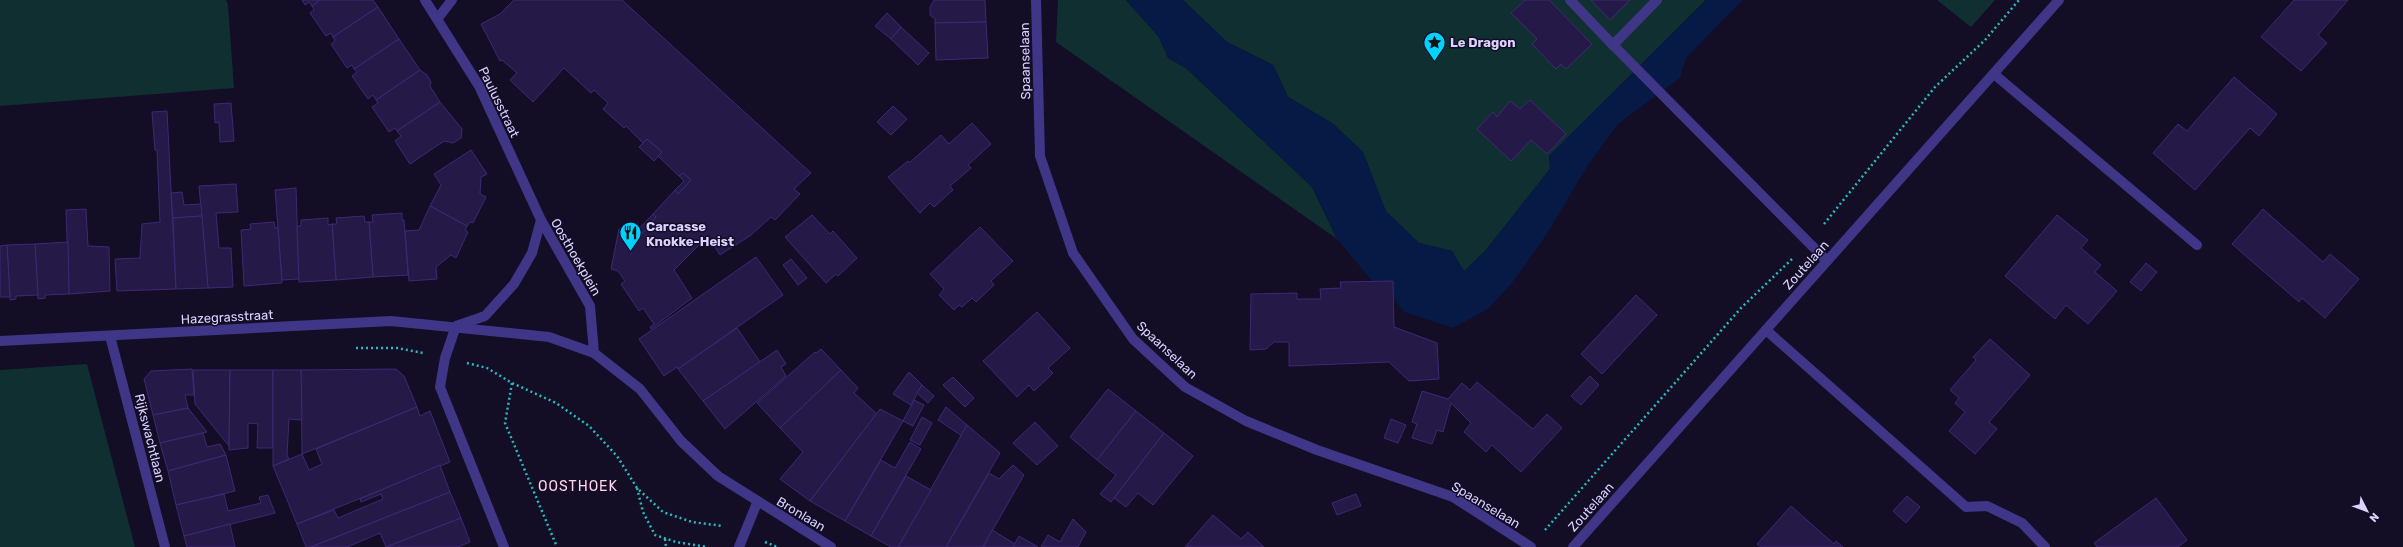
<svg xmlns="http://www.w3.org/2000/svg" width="2403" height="547" viewBox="0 0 2403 547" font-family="Rubik,sans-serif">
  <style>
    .green { fill: #102f30 }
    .water { fill: #071945 }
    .building { fill: #251948; stroke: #3e2975 }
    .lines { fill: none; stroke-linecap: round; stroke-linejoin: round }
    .path { stroke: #28bbbd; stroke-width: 2.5; stroke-dasharray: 2 3; stroke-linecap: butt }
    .service { stroke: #3f3687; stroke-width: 10 }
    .minor { stroke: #3f3687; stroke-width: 10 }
    .tertiary { stroke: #3f3687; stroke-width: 10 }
    .labels { text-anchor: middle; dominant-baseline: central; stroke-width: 3; stroke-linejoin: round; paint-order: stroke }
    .poi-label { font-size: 13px; font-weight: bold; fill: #dbd2ff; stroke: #130d26; text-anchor: start }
    .street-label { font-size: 13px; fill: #dbd2ff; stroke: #130d26 }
    .neighbourhood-label { font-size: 14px; letter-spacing: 1px; fill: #ffd4ec; stroke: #130d26 }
  </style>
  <rect width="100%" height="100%" fill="#130d26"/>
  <g class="green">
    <path d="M0,0H226L228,5L234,88L0,106Z"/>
    <path d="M1058,0H1126L1159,37L1168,58L1186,68L1312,187L1337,239L1056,42Z"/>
    <path d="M1183,0H1706L1549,156L1550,169L1485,251L1464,272L1452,251L1419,243L1385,211L1363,152L1332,123L1288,97L1273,65L1227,42Z"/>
    <path d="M1937,0H1995L1971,27Z"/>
    <path d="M87,364L135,547H0V370Z"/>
  </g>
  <path class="water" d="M1126,0H1183L1227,42L1273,65L1288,97L1332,123L1363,152L1386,211L1419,243L1452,251L1464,271L1485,251L1550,169L1549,156L1706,0H1743L1686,58L1680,78L1618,124L1588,165L1547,234L1512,283L1488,309L1453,328L1404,312L1393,298V281H1372L1337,239L1312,187L1186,68L1168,58L1159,37Z"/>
  <g class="building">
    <path d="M302,0H320L312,6L309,2L305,5Z"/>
    <path d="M320,0H373L378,7L333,37L331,33L326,36L310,13L314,10L312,6Z"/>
    <path d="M514,0H622L811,173L794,189L800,194L775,220L771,217L751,235L720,255L708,236L674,270L692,298L651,329L650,327L654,324L643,308L639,311L621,284L625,281L618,271L611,269L619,229L642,234L656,217L653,214L675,190L678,194L691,180L683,173L679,176L658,156L662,152L647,139L643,143L626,126L624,128L603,109L608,103L594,90L591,93L564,68L533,102L510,80L517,73L502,60L500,61L481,24L500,14Z"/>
    <path d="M934,0H985L986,22L935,23V19L930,15V7Z"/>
    <path d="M1525,0H1549L1592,44L1566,69L1561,64L1556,69L1532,44L1537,39L1511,13Z"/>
    <path d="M1591,0H1630L1610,20Z"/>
    <path d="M2294,0H2348L2318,35L2327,43L2301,71L2261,37Z"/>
    <path d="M378,7L399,39L354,69L352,65L347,68L331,44L335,41L333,37Z"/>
    <path d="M887,13L901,27L891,39L875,26Z"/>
    <path d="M986,22L988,58L936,60L935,23Z"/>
    <path d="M901,27L929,53L918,65L891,39Z"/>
    <path d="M399,39L420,70L376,100L373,95L368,99L352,76L357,72L354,69Z"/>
    <path d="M420,70L427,75L431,82L430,86L440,102L397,131L395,128L389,132L372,107L378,103L376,100Z"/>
    <path d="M2234,77L2277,114L2259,136L2250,128L2195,190L2153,153L2178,124L2187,131Z"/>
    <path d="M1530,100L1566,134L1547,154L1531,140L1511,161L1477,129L1493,112L1497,117L1510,101L1520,109Z"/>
    <path d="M440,102L462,129L461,138L453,143L444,141L410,164L395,141L401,136L397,131Z"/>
    <path d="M231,103L234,141L220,142L219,122L215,123L214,104Z"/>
    <path d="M893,106L907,119L891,135L877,122Z"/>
    <path d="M167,111L176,289L117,291L115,259L140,258L142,224L160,222L157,150H155L152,112Z"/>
    <path d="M972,123L991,144L968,165L971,168L950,186L953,190L934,207L930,203L920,213L888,177L908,161L909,163L941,135L949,144Z"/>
    <path d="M647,139L662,152L654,161L639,147Z"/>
    <path d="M471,150L487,174L481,177L480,194L486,197L473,223L470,222L467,226L430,206L441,185L434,174Z"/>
    <path d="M683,173L691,180L678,194L675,190L684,181L679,176Z"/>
    <path d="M236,184L238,212L216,213L219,248H231L233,287L208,288L199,186Z"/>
    <path d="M296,188L299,279L282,280L275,190Z"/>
    <path d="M182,192L184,205L201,204L202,216L173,218L171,193Z"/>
    <path d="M430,206L467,226L465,230L468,232L456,258L451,255L436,267L437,279L409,281L405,231L419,230Z"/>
    <path d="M86,209L88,246L109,247L110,291L69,294L66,210Z"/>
    <path d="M2263,209L2323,262L2330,254L2359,279L2325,318L2302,298L2299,302L2232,244Z"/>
    <path d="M402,213V220H404L408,275L373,277L369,222H373L372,215Z"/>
    <path d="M653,214L656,217L642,234L636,232Z"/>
    <path d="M812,215L830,234L833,231L857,258L838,276L836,274L826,283L785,237Z"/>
    <path d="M2057,215L2088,240L2081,248L2101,265L2095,272L2117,291L2088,324L2066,305L2055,319L2005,276Z"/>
    <path d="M202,216L208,288L176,289L173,218Z"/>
    <path d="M364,216L365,222H369L373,277L336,280L332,224H337L336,218Z"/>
    <path d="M328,218V225L332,224L336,280L299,282L297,226H301V220Z"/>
    <path d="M274,222L275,228H278L282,283L244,286L241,230L251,229L250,224Z"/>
    <path d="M980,227L1013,261L991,281L994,285L976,302L972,298L962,307L959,305L954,310L939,295L944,289L930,274Z"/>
    <path d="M68,242L69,294L45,295V298L38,299L35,244Z"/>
    <path d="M35,244L38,295L16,296V299L10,300L7,245Z"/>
    <path d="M7,245L10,297H0V246Z"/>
    <path d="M756,257L783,295L678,369L677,367L664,376L639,339Z"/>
    <path d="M791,259L807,278L798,285L783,265Z"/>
    <path d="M2146,263L2157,272L2141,291L2130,282Z"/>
    <path d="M1393,281L1394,327L1437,343L1439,379L1409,381L1389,362L1289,366V342H1274L1266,349L1250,350L1251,294L1297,293V299H1321L1320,289L1341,288L1340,282Z"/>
    <path d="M1636,295L1657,315L1602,374L1581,354Z"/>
    <path d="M1037,312L1070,348L1048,368L1053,373L1034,391L1029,385L1017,397L983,361Z"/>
    <path d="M737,328L760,362L703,401L678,369Z"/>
    <path d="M1990,339L2030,375L1989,422L1997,429L1975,454L1949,431L1965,412L1955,403L1959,398L1950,390L1976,360L1973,357Z"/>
    <path d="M821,349L841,370L780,428L757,403L815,352L816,353Z"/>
    <path d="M777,350L786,364L781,367L786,376L725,429L703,401Z"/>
    <path d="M192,369L194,395H185L188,408L153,415L144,379L151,371Z"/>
    <path d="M396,369L404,376L417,407L302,454L301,370Z"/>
    <path d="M193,370H230L229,446L195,404Z"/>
    <path d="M230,370H273V448H257L258,424L248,423V448L229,450Z"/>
    <path d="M273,370H301L302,420L289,419L287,455L289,459L273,466Z"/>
    <path d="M841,370L858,388L854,393L877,414L810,501L780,479L803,452L780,428Z"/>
    <path d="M909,372L922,385L911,405L893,394Z"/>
    <path d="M1590,376L1599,385L1581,405L1571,396Z"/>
    <path d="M953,377L974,398L965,407L943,385Z"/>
    <path d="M1477,382L1533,429L1547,414L1562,428L1521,472L1492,445L1486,452L1464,432L1471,423L1451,403L1443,432L1437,430L1432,444L1412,438L1417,424L1412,422L1422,391L1448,399L1462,383L1470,390Z"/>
    <path d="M922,385L934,396L928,403L917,393Z"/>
    <path d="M1108,389L1136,411L1097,460L1070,437Z"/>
    <path d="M914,400L924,405L913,426L903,421Z"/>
    <path d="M417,407L420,416L430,411L450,462L297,524L273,466L302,454L309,470L322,464L316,449Z"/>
    <path d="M946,407L967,425L962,436L938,420Z"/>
    <path d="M188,408L207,432L160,443L153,415Z"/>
    <path d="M880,409L903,421L845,521L810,501Z"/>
    <path d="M1136,411L1164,433L1111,502L1100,494L1116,475L1097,460Z"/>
    <path d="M922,417L932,423L920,445L910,440Z"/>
    <path d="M1391,419L1406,425L1398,443L1384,438Z"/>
    <path d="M1035,422L1058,446L1037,465L1013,443Z"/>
    <path d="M967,425L1000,453L946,547H898Z"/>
    <path d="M203,433L207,447L220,444L226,455L168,471L160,443Z"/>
    <path d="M1164,433L1193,456L1153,505L1138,493L1126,507L1114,498Z"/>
    <path d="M910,442L921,449L871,536L845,521L881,460L895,468Z"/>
    <path d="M226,455L235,491L176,505L168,471Z"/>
    <path d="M440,465L450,492L311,547H306L297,524L334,510L338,518L383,499L381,494L361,502L360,499Z"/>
    <path d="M1013,465L1024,475L983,547H946L989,473L999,479Z"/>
    <path d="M906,476L931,490L898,547H891L871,536Z"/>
    <path d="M450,492L461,518L386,547L380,533L347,547H311Z"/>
    <path d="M224,494L228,511L261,503L259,497L268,495L275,513L184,536L176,505Z"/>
    <path d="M1356,494L1361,506L1337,515L1332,503Z"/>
    <path d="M1907,496L1920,507L1906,523L1893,511Z"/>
    <path d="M2156,498L2187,540L2178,547H2097L2094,543Z"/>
    <path d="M1791,506L1834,544L1836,541L1843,547H1761L1757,544Z"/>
    <path d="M1213,515L1241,539L1248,532L1264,547H1185Z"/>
    <path d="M461,518L470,542L458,547H386Z"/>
    <path d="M1073,519L1086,532L1078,547H1041L1048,535L1060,542Z"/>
    <path d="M230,524L235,547H187L184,536Z"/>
    <path d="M992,530L1015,544L1013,547H983Z"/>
    <path d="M1019,536L1038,547H1013Z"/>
  </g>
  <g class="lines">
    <g class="path">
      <path d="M1824,224L1935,87L1985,40L2019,0"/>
      <path d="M356,348H397L423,353"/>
      <path d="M467,363L487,368L512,383L556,403L589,426L617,456L637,488L663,512L692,522L723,526"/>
      <path d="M512,383L505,423L557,547"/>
      <path d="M637,488L643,512L655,535L676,542L708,547"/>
      <path d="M1545,530L1741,308L1792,259"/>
      <path d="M665,539L666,547"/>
      <path d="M765,542L778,547"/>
    </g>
    <g class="service">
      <path d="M1570,0L1613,45"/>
      <path d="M1657,0L1613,45L1827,261"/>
      <path d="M1994,74L2197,245"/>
      <path d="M1766,330L1966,507L1987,506L2022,523L2045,547"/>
    </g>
    <g class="minor">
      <path d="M425,0L479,86L541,220L590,306L594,353"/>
      <path d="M1036,0L1040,156L1073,253L1133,339L1185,387L1246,421L1317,450L1453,497L1531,547"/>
      <path d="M438,18L452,0"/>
      <path d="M110,336L165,547"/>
      <path d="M504,547L440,387L445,358L456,326L485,316L514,284L532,253L541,220"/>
      <path d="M739,547L757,503"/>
    </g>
    <g class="tertiary">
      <path d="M0,341L391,321L549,337L594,353L640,389L681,441L718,476L831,547"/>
      <path d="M1573,547L2059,0"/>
    </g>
  </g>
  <defs>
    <symbol id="sight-pin" viewBox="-11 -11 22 30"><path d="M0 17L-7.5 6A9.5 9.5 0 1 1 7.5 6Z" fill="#00d2fd" stroke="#130d26"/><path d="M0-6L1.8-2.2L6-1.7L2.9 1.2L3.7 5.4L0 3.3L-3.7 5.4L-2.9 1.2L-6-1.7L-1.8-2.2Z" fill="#111"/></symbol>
    <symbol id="restaurant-pin" viewBox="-11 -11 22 30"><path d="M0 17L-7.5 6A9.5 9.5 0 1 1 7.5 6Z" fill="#00d2fd" stroke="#130d26"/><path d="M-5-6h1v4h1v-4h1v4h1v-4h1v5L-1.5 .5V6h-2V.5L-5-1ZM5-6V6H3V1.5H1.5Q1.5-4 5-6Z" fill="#111"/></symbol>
  </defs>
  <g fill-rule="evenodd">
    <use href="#sight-pin" x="1422" y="30" width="25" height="34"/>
    <use href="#restaurant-pin" x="618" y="220" width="25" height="34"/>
  </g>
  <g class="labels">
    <g class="poi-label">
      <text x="1450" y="42">Le Dragon</text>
      <text x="646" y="226">Carcasse<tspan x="646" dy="15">Knokke-Heist</tspan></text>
    </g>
    <g class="street-label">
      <text transform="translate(1025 61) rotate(-91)">Spaanselaan</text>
      <text transform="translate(499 102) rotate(64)">Paulusstraat</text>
      <text transform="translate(576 257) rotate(60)">Oosthoekplein</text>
      <text transform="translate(1806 265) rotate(-48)">Zoutelaan</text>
      <text transform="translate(227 317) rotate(-3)">Hazegrasstraat</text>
      <text transform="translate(1167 350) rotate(43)">Spaanselaan</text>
      <text transform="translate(150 438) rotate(76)">Rijkswachtlaan</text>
      <text transform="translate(1486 505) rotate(31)">Spaanselaan</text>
      <text transform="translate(1591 507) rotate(-48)">Zoutelaan</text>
      <text transform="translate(801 514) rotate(31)">Bronlaan</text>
    </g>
    <g class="neighbourhood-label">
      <text x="578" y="486">OOSTHOEK</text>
    </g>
  </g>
  <g transform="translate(2367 511) rotate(132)" stroke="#130d26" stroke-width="3" paint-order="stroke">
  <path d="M0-3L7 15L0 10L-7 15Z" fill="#dbd2ff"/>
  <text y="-6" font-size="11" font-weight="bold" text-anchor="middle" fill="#dbd2ff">N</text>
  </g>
</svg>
